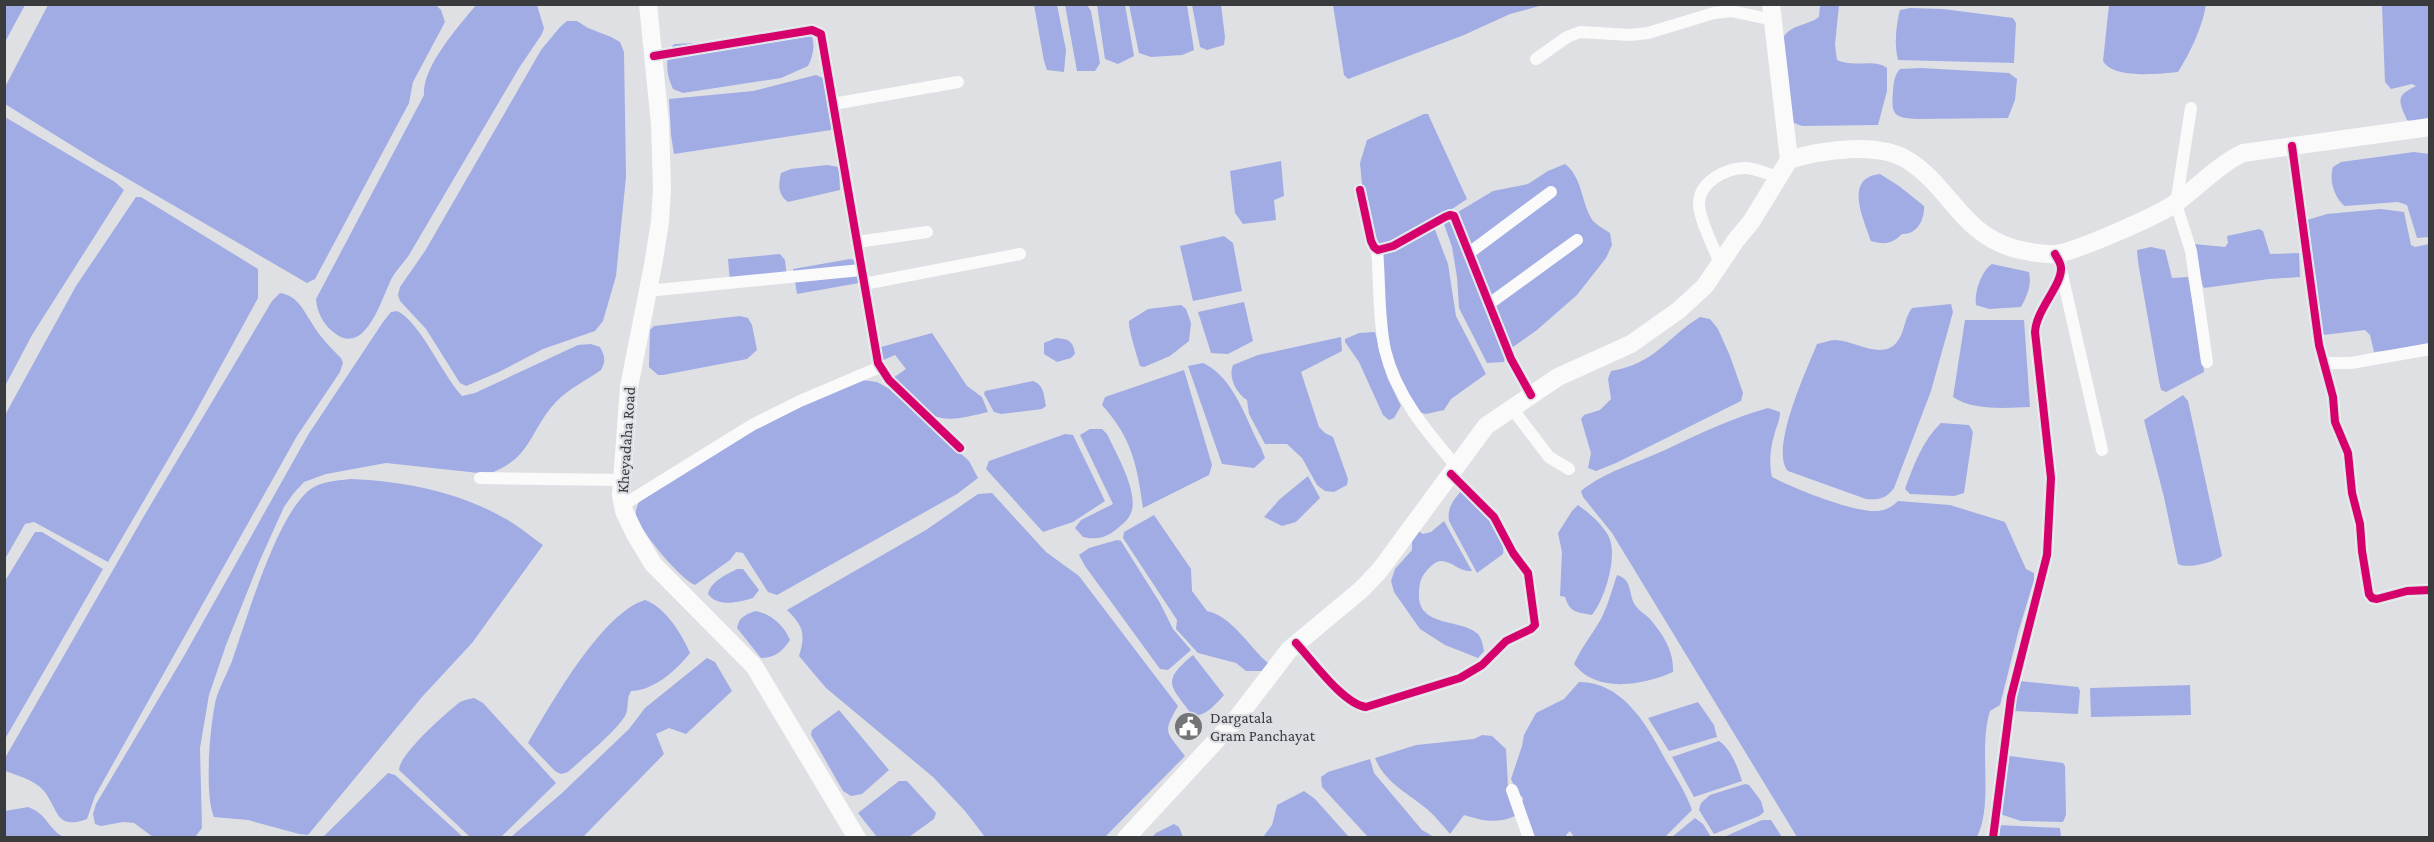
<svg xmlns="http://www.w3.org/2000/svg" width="2434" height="842" viewBox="0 0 2434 842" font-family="'Crimson Pro',serif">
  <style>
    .water { fill: #a1ace4 }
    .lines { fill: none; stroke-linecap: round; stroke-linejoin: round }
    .street { stroke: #fafafb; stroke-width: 12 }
    .secondary { stroke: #fafafb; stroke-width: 18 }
    .cycleway-casing { stroke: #dddfe5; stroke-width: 11 }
    .cycleway { stroke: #d6006c; stroke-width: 8 }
    .labels { text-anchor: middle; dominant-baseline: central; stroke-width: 4.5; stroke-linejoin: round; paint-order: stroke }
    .street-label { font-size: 16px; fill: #3a3b3d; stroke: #dddfe5 }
    .poi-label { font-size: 16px; fill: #3a3b3d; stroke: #dddfe5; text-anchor: start }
  </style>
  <rect width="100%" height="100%" fill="#dfe0e3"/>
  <g class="water">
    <path d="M5,4L25,5L5,42L4,5Z"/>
    <path d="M435,4L441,10L445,22L413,82L409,103L315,279L307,283L97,161L5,104V87L48,5Z"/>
    <path d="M476,5H537L544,28L542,34L519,68L409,255C403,264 394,272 390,282C381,301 365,355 336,334C324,326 317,313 316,299L424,95C422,67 458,27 476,5Z"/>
    <path d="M1034,5H1057L1066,50L1064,72L1047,70L1044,61Z"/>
    <path d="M1065,5H1087L1091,11L1100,63L1095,71H1077Z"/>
    <path d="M1097,5H1125L1134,56L1118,64L1105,59Z"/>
    <path d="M1129,5H1187L1194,50L1182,55L1151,57L1139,53Z"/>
    <path d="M1192,5H1221L1225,37L1224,45L1207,50L1200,47Z"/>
    <path d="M1333,5V4L1543,5L1510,14L1464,35L1348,79L1344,75Z"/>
    <path d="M1820,5H1839L1835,45L1837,60C1854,68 1875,58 1887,68V91L1878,125L1802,126L1791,122L1783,38C1791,24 1807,26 1819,17Z"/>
    <path d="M2109,5H2206C2202,28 2190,53 2178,72C2158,74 2113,79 2103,61Z"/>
    <path d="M2382,5H2429V118L2413,122L2407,120C2398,99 2396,96 2416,86L2412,84L2391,89L2385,82Z"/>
    <path d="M1910,8L1943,9L2013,18L2016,23L2014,63L1898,60C1894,45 1896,25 1900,10Z"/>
    <path d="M567,21H577L588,28L611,37L620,42L624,52L626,177L616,276L603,321L595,331L543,349L499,372L466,386L460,383L426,329L400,301L398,295L400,287L425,251L541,50L560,27Z"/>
    <path d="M809,30C816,42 814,54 808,66L781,78L683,93L673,89C666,75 664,56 674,44L717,42Z"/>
    <path d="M1921,68L2009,73L2017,79L2015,100L2008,118L1918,119C1893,118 1891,114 1893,91C1894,81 1894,76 1900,69Z"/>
    <path d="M816,75L823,78L833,128L831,130L674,154L671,135L669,99L753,91Z"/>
    <path d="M1424,114H1428L1467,199L1443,215L1379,249L1364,206L1360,163L1367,140Z"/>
    <path d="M5,117L115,182L124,190L32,335L5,386Z"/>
    <path d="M2414,152L2429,154V237L2417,238L2407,205L2398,202L2345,206C2334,198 2329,179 2333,167L2341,162Z"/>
    <path d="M1281,161L1284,196L1274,200L1276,220L1243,224L1235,213L1230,171Z"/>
    <path d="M1565,164C1582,177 1581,200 1591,218C1594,224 1604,229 1610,233L1612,245L1606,258L1577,295L1537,330L1506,352L1504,362L1487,363L1459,308L1457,277L1452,247L1443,221L1493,191L1528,184L1548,171Z"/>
    <path d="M827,165L839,167L840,190L788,202C778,195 778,185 781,173L791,169Z"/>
    <path d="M1880,174L1899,186L1924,206C1925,219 1917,235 1902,234C1892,244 1884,245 1871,241C1864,219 1843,178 1880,174Z"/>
    <path d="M136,197H141L258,269V298L194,415L108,562L34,522L25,524L5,559V415L76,286Z"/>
    <path d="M2381,209L2404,212L2411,245L2415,247L2429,244V346L2374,352L2370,335L2365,330L2323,335L2307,220L2327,214Z"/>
    <path d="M1434,227L1448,264L1456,316L1486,374L1451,399L1444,410L1426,414L1414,411L1391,368L1380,254Z"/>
    <path d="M2259,229L2263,231L2270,254L2299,253L2300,277L2269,279L2204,288C2200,282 2197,254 2194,244L2225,247L2228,243L2227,236Z"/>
    <path d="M1224,236L1233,243L1242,291L1193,301L1180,246Z"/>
    <path d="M2151,247L2165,250L2172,278L2188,277L2203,361L2204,372L2166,392L2161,390L2159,381L2138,262L2137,250Z"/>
    <path d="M780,254L785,260L787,278L730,282L728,259Z"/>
    <path d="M850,259L854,260L859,283L797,294L793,269Z"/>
    <path d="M1992,264L2029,272C2032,285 2027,296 2021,307L1989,309L1976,305C1974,293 1981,271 1992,264Z"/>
    <path d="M280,293C297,295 304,311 313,325C320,337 331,348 341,358L343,363L340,372L297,436L95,796L87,819C54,831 59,808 43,790C35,780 16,775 5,771V758L144,516L272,301Z"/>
    <path d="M1244,302L1253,341L1228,354L1211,353L1198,312Z"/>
    <path d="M1951,304L1953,312L1931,391L1894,488C1886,499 1879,500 1866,499L1788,471C1769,450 1807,369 1817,344C1823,343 1829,340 1835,340C1854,340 1882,361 1897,342C1905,332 1904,318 1912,308Z"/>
    <path d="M1181,305L1186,309L1191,323L1189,341L1170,356L1144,367L1140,366C1137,356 1128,328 1129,321L1148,309Z"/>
    <path d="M397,311C419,320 443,376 462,396L475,393L578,345L591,344L600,347C605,356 606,361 601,370C587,380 568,389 556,402C528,432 533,458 488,474L386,463L326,474L304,482L293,494L284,507L260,560L226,645L209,695L200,748L202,828L195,837H153L134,823L123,822L101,826L95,824L93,814L96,804L184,656L308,435L383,322L391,312Z"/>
    <path d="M740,316L748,318L752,325L757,350L747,359L663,375H658L649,367L650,330L654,326Z"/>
    <path d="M1700,317L1710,319L1718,329L1730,356L1743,393L1741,401L1616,463L1596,471L1588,468L1591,453L1581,419L1584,415L1600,410L1611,399L1608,379L1611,371C1655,364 1666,338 1700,317Z"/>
    <path d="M1965,320H2024L2030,407C2007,408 1973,411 1953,397Z"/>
    <path d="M1375,332L1387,377L1401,406L1394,418L1389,420L1383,415L1359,362L1345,342V339L1359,333Z"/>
    <path d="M932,333L967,386L982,397L988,412C970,416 949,423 932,415L893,378L906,369L895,355L881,361V347Z"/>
    <path d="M1341,337L1342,351L1301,372L1319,427L1325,433L1333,437L1348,479L1347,485L1334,492L1325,491L1317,485L1302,458L1287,444H1265L1249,414L1247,400C1236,393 1228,377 1233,365L1258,355Z"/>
    <path d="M1056,338C1069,339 1073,341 1075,354L1071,358L1057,362L1044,354V343Z"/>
    <path d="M1203,363C1234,377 1246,420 1261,448L1265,458L1254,468L1222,464L1188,366Z"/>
    <path d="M1184,370L1212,465L1209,475L1143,508C1137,465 1132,438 1102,405L1105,397Z"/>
    <path d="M862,380L877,382L888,388L969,461L978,478L957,494L777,595L768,592L743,553L736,552L730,560L695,585C679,578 642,533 636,516C635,511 637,506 639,502L736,439L810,401Z"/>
    <path d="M1033,381C1044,385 1044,395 1046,406L1042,409L1001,414L994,412L984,394L985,391Z"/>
    <path d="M2183,395L2188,401L2222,556C2212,563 2188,569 2178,564L2164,497L2144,420Z"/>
    <path d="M1768,408L1780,412C1780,421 1776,427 1774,436C1770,449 1769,464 1772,477C1793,488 1854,513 1878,511C1886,510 1892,507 1898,501L1950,505L2005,522L2026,569L2034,573V580L2018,633L2000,705L1990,711C1978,749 1994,803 1977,837H1797L1612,533L1583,497L1581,491L1586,487C1612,469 1637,463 1665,450C1699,434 1732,418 1768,408Z"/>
    <path d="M1941,423L1969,425L1973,432L1964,493L1954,496L1910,494L1905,489C1913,466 1923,440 1941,423Z"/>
    <path d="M1090,429H1102L1107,434C1116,453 1137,489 1132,510C1130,518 1124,523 1118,528C1106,538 1097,540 1083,537L1075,528L1081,520L1113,504L1080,435Z"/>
    <path d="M1065,434L1073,435L1105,501L1073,522L1043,532L986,469L989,461Z"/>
    <path d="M1308,476L1320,498L1296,522L1282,526L1264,517L1280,499Z"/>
    <path d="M351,479C403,481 459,492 504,518C518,525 530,536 543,545L472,643L422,697L308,835L299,834L248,820L214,817C204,794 210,725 216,699C220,686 227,674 232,661C247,618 274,525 305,494C317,481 335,481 351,479Z"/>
    <path d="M1463,489C1478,506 1507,529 1503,554L1477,573L1449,521C1447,507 1454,499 1463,489Z"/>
    <path d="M992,493L1046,552L1079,576L1178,706C1162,734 1166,731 1185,756L1105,837H985L965,811L933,777L826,688L799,656C806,633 803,626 787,610L926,530L978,494Z"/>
    <path d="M1578,505C1589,513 1601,523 1608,535C1619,554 1605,599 1592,615C1577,612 1570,613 1565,597L1560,596L1562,552L1558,533L1572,511Z"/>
    <path d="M1154,515L1191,569L1192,591L1207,611C1232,616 1249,647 1268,663L1264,671H1246L1236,663L1198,653L1176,629L1177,620L1123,538L1124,532Z"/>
    <path d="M1444,521L1472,571C1460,572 1453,562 1442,561C1434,561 1428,569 1424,574C1419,581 1419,589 1419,597C1420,627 1462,619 1478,634C1482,639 1483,646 1484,651L1478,658L1445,645L1420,629L1394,592L1391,581L1395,569L1412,550V535L1417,530L1423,534L1431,532Z"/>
    <path d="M35,532H42L103,569L5,739V581Z"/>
    <path d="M1117,540L1121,541L1160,603L1173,629L1191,650L1168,670L1160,669L1085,566L1079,555L1089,548Z"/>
    <path d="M737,569H743L759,590L753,598C739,602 718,608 708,594C711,581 726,575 737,569Z"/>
    <path d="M1617,575C1633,580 1628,593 1635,605C1638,610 1645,614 1649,618C1663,634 1674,651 1673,672C1643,685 1597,694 1574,664C1581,648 1592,635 1601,619C1608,605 1612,590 1617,575Z"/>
    <path d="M645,600C665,607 682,634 690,653C677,670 653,691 631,691C626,700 629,706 626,714C619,729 582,759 568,772L561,774L555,771L528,743C551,704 602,613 645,600Z"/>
    <path d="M755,611C770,613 784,625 790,640C783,651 775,658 761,658L737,628C739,617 745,615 755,611Z"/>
    <path d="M1193,655L1224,695C1216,704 1206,716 1193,716C1171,686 1160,682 1193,655Z"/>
    <path d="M707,658L715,662L732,691L686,734L669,728L656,734L664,754L583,837H511L562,793L629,729L645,708Z"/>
    <path d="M2019,681L2078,687L2080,691L2078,714L2014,711Z"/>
    <path d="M1579,682C1625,682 1649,729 1668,764C1677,779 1686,793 1692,810L1665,837H1574L1570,831L1566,835L1567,837H1529L1521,813L1523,798L1517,792L1511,779L1522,746L1524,735L1536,713L1564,699Z"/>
    <path d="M2190,685L2191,715L2091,717L2090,688Z"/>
    <path d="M474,698L483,703L556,783L501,837H470L399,770C399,754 446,713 460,702C464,700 469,699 474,698Z"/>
    <path d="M1698,702L1714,725L1717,737L1669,751L1648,718Z"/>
    <path d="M839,710L889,770L862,794L851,796L843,791L811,735L812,730Z"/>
    <path d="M1482,735L1492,736L1506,749L1508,786L1515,816C1497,824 1483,821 1464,815L1450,834C1443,826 1436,817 1428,810C1408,793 1385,783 1375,758L1416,745L1474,739Z"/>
    <path d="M1719,741C1731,749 1738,768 1742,781L1694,797L1672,757Z"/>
    <path d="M2010,756L2063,763L2065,766L2066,815L2063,822L2021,821L2000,814L2006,758Z"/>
    <path d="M1370,759L1374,773L1422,830L1434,837H1368L1322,787L1321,777L1328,772Z"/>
    <path d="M388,773L395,775L463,837H323Z"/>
    <path d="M899,781H907L936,813L934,819L909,837H877L858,813Z"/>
    <path d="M1745,784L1749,785L1761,801L1764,812L1759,816L1714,834L1699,810L1701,803L1710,795Z"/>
    <path d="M1304,791L1315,799L1349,837H1263L1272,825L1277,805Z"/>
    <path d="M28,807C48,814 48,830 64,837H5V811Z"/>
    <path d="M1695,818L1703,824L1711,837H1672Z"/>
    <path d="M1762,820H1771L1782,837H1724Z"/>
    <path d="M1174,824L1179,827L1183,837H1152L1156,833Z"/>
    <path d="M1998,825L2060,828L2061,837L1997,838Z"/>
  </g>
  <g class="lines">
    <g class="street">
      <path d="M654,56L812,30L821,34L878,363L889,380L960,448"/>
      <path d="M1536,59L1567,37L1580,32L1630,35L1648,33L1714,13L1731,11L1773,20"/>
      <path d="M833,104L958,82"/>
      <path d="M2191,108L2176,204L2191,251L2207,362"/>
      <path d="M2292,146L2319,345L2333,397L2335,422L2348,453L2352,493L2360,524L2362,551L2369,594L2372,598L2377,599L2407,591L2430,590"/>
      <path d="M1360,190L1371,241L1374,247L1378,250L1393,246L1445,217L1450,215L1454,216L1511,359L1531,395"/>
      <path d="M857,242L927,232"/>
      <path d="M1377,249C1380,282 1378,318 1385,350C1396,396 1427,432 1457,467"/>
      <path d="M1469,253L1551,192"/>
      <path d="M1720,263C1714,248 1700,221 1699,205C1698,182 1727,167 1747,168C1757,169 1768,174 1778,177"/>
      <path d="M2061,270L2102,450"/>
      <path d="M864,284L1020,254"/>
      <path d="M647,291L861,270"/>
      <path d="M1489,304L1577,240"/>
      <path d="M2324,363H2351L2430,349"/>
      <path d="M1511,407L1549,457L1569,469"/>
      <path d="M480,478L622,480"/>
      <path d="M623,505L752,425L800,401L880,367"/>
      <path d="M1296,643C1313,661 1343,704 1366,707L1460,678L1482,665L1506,641L1531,629L1535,625L1528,573L1513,553L1494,517L1451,474"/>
      <path d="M1512,790L1529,838"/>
      <path d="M1993,838L2011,697L2047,555L2051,478L2035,332C2036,310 2062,285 2061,268C2061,263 2057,258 2055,254"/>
    </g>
    <g class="secondary">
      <path d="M648,4L660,124L662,188L660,222L653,265L629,387L621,495L624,511L635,534L653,564L754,666L857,838"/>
      <path d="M1771,4L1789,160"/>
      <path d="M1126,838L1237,718L1289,650L1362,589L1380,570L1486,426L1558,377L1631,344L1679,310L1705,286L1736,240L1751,222L1789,160C1821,150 1879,141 1909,161C1951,188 1961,234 2016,249C2029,252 2043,255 2056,254C2077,251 2160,215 2177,202C2199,186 2218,165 2243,153L2430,127"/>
    </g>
    <defs>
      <g id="cycleway">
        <path d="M654,56L812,30L821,34L878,363L889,380L960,448"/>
        <path d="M2292,146L2319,345L2333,397L2335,422L2348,453L2352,493L2360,524L2362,551L2369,594L2372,598L2377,599L2407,591L2430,590"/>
        <path d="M1360,190L1371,241L1374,247L1378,250L1393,246L1445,217L1450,215L1454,216L1511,359L1531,395"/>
        <path d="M1296,643C1313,661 1343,704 1366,707L1460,678L1482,665L1506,641L1531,629L1535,625L1528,573L1513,553L1494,517L1451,474"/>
        <path d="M1993,838L2011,697L2047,555L2051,478L2035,332C2036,310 2062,285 2061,268C2061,263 2057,258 2055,254"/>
      </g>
    </defs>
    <use href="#cycleway" class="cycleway-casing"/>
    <use href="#cycleway" class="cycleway"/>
  </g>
  <defs>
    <symbol id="civic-disc" viewBox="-11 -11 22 22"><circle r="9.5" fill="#747577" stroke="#dddfe5"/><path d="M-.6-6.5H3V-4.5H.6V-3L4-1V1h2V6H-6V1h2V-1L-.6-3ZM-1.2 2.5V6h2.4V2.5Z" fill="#fff"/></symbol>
  </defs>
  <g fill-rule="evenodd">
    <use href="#civic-disc" x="1172" y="710" width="33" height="33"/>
  </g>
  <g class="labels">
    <g class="street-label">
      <text transform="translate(626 440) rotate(-86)">Kheyadaha Road</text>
    </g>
    <g class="poi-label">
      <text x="1210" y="717">Dargatala<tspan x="1210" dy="18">Gram Panchayat</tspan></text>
    </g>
  </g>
  <rect width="2434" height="842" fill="none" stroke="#3a3b3d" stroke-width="12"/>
</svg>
